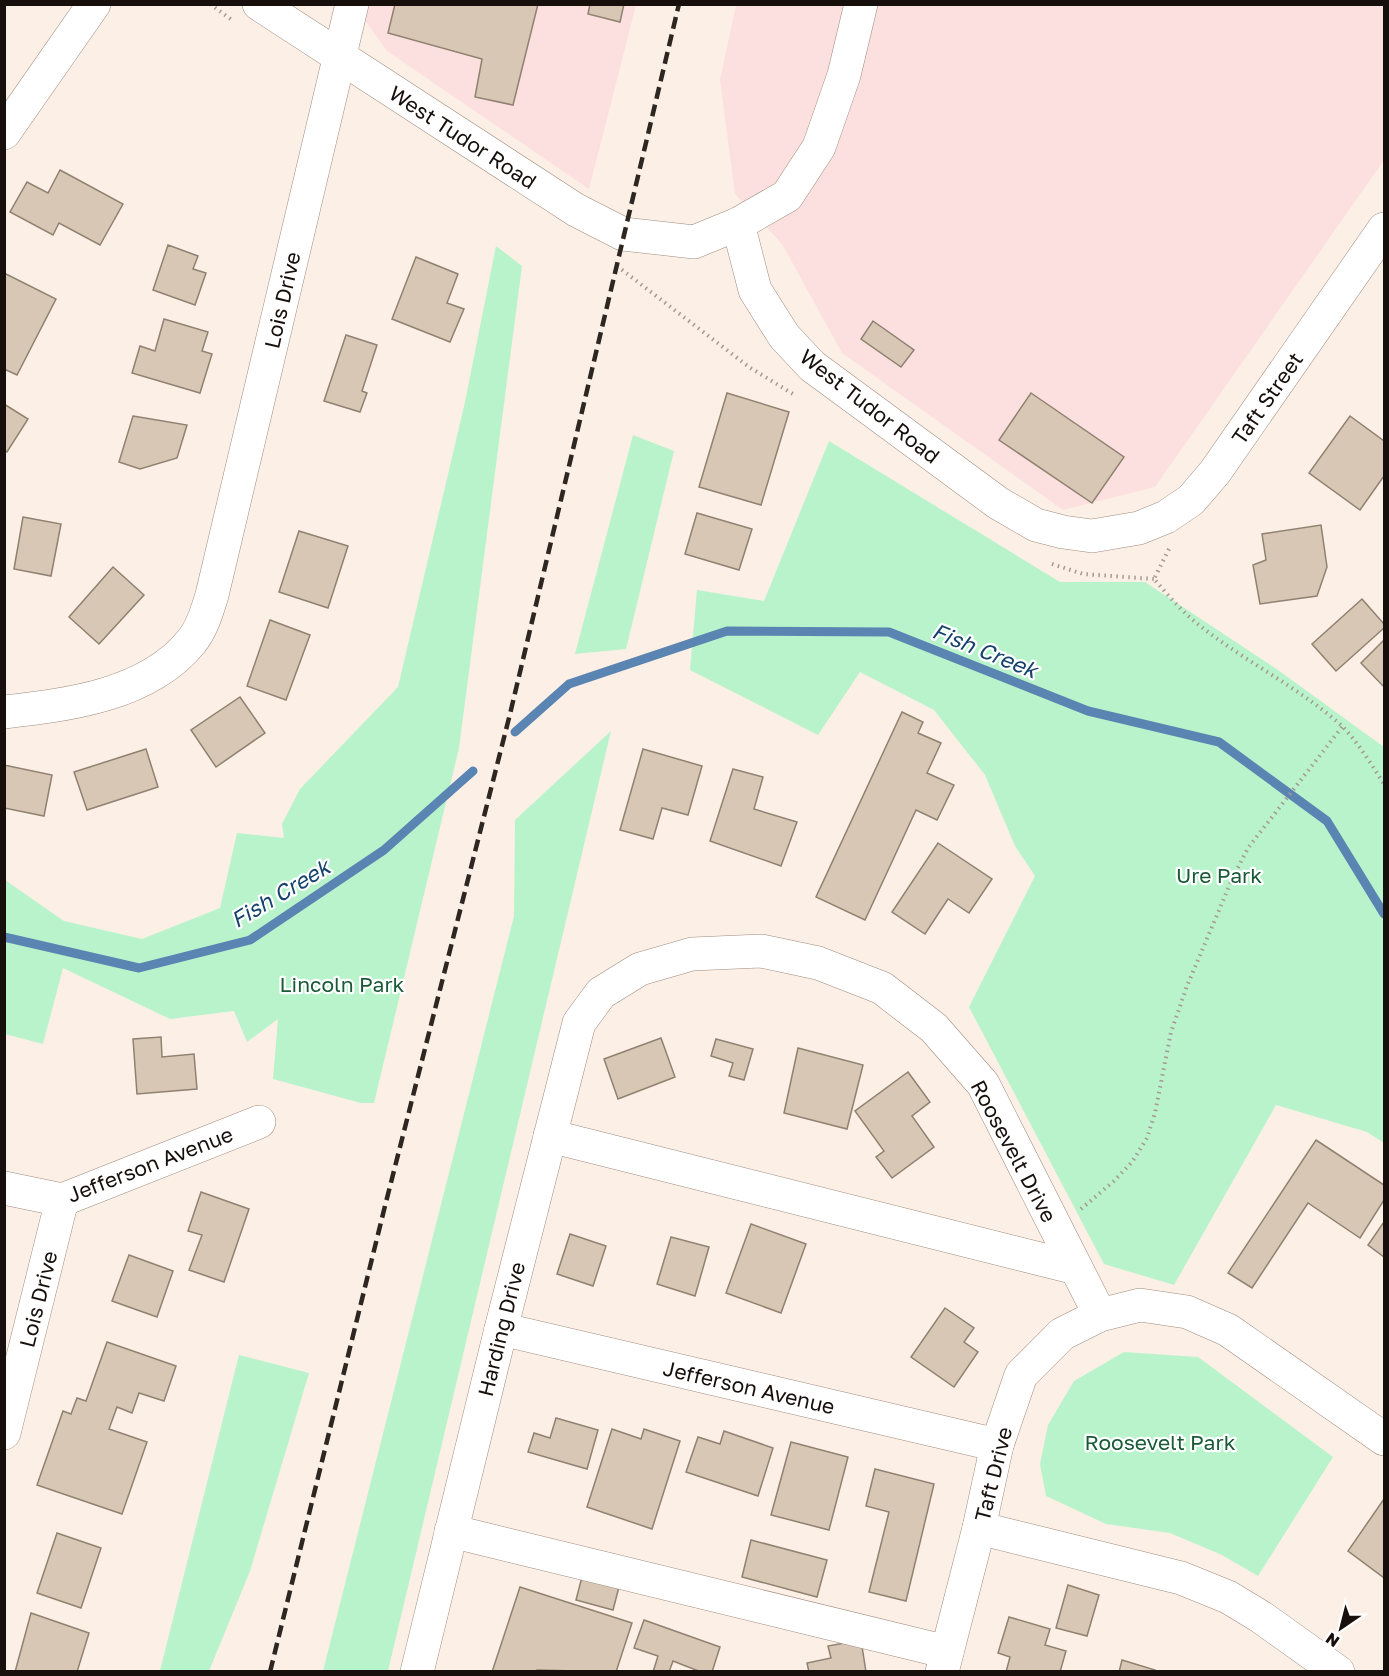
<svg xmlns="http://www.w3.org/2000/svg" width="1389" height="1676" viewBox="0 0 1389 1676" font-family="'Golos Text',sans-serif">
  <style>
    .industrial { fill: #fbe0df }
    .green { fill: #b9f3cc }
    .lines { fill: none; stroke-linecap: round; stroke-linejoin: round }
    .stream { stroke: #5a84b1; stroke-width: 9 }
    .building { fill: #d7c7b4; stroke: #908170; stroke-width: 1.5 }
    .minor-casing { stroke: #a08c7f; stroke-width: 34 }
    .path { stroke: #a59a93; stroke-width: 4; stroke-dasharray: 1.5 4.5; stroke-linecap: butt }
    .minor { stroke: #fff; stroke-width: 33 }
    .rail { stroke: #2e2621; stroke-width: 4.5; stroke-dasharray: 12 6; stroke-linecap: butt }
    .labels { text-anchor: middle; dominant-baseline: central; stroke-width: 4.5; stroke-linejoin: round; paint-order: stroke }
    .street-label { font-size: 21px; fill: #170f0b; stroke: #fff }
    .park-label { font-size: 21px; fill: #1a5a37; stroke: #fff }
    .water-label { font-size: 22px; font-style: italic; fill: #16436d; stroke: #fff }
  </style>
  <rect width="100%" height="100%" fill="#fcefe6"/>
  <g class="industrial">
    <path d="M354,5H636L589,189L387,51Z"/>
    <path d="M736,5H1384V160L1155,487L1063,510L842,353L782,244L735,194L720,80Z"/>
  </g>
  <g class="green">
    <path d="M496,246L522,266L459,748L374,1103H361L273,1079L278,1019L247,1042L234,1011L170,1019L63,968L43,1044L5,1034V880L64,921L142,939L220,908L237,833L284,838L282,824L300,789L398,687L465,402Z"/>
    <path d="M633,435L674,451L626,649L575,654Z"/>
    <path d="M829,441L1060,582H1145L1278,670L1384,747V1143L1367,1132L1276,1105L1174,1285L1104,1264L969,1007L1035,876L1015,846L985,775L934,710L860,672L818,735L690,670L697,590L764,601Z"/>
    <path d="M611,731L388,1671H323L514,916L515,820Z"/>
    <path d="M1124,1352L1198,1357L1333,1457L1258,1576L1222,1555L1170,1533L1106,1524L1046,1496L1040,1464L1048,1425L1074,1381Z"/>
    <path d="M239,1355L309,1373L250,1571L209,1671H160Z"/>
  </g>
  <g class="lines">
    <g class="stream">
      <path d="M515,732L569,684L727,631L889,632L1088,711L1219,742L1327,821L1384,914"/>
      <path d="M4,937L139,968L250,940L384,850L473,771"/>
    </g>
  </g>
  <g class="building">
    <path d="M395,4H538L513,105L475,97L482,59L388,33Z"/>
    <path d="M590,4H624L620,22L588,14Z"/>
    <path d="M60,170L123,204L100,245L59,223L53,235L10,212L27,182L48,193Z"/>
    <path d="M168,245L198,256L193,269L206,273L195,305L153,290Z"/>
    <path d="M416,257L458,274L447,303L464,309L450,342L392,319Z"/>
    <path d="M4,273L56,299L17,375L4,369Z"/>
    <path d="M164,319L208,332L202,351L212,354L200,393L132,373L140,346L155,351Z"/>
    <path d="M873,321L914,350L901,367L861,339Z"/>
    <path d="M346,335L377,345L362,391L367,393L360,412L324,401Z"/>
    <path d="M727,393L789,412L761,505L699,487Z"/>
    <path d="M1031,393L1124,457L1092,503L999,440Z"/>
    <path d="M4,404L28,419L7,452L4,450Z"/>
    <path d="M133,416L187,425L177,458L140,469L119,462Z"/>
    <path d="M1350,416L1384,441V476L1360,510L1309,473Z"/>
    <path d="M697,513L752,529L739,570L685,554Z"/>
    <path d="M23,517L61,524L51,576L14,569Z"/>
    <path d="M1321,525L1327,567L1317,596L1260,604L1253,565L1266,560L1262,534Z"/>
    <path d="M299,531L348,546L328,608L279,592Z"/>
    <path d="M113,567L144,595L99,644L69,617Z"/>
    <path d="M1362,599L1384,624V628L1336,671L1312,644Z"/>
    <path d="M270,620L310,635L286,700L247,686Z"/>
    <path d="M1384,640V687L1361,663Z"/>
    <path d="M240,697L265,733L216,767L191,730Z"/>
    <path d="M902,712L923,722L918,733L941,743L927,773L954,785L937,820L916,810L865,920L816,897Z"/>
    <path d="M146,749L158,787L87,810L74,772Z"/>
    <path d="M643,749L702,766L688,815L662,808L653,839L620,830Z"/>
    <path d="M4,765L52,775L44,816L4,808Z"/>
    <path d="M733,769L763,777L754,809L797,822L781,866L710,841Z"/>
    <path d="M938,843L992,879L969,913L948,899L925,934L892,912Z"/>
    <path d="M161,1037L162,1057L194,1054L197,1089L137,1094L133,1039Z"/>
    <path d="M661,1038L675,1077L618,1099L604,1059Z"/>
    <path d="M716,1039L753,1049L744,1080L729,1076L733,1063L711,1056Z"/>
    <path d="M798,1048L863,1065L847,1129L784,1113Z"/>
    <path d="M908,1072L930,1102L912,1116L934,1147L892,1178L876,1157L884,1151L855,1111Z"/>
    <path d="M1316,1140L1384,1185V1200L1360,1238L1308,1203L1252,1288L1228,1273Z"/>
    <path d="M201,1192L249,1209L224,1282L189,1270L202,1235L188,1231Z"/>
    <path d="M1384,1222V1257L1368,1245Z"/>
    <path d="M751,1224L806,1244L781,1313L726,1293Z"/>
    <path d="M570,1234L606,1246L593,1286L557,1274Z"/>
    <path d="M671,1237L709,1247L695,1296L657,1284Z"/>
    <path d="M129,1255L173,1271L157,1317L112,1301Z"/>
    <path d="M945,1308L974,1328L964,1342L978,1352L954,1387L911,1357Z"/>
    <path d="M107,1342L176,1366L164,1401L139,1393L132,1413L117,1407L109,1429L147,1442L122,1514L37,1485L63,1411L71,1414L77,1398L86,1401Z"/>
    <path d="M556,1418L598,1430L587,1469L528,1452L534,1433L550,1438Z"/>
    <path d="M612,1429L641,1439L644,1429L680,1441L652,1529L587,1507Z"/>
    <path d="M724,1431L773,1448L758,1496L686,1472L698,1437L720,1444Z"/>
    <path d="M791,1442L848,1457L829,1530L771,1515Z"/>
    <path d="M875,1469L934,1484L906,1601L869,1592L889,1512L866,1506Z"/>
    <path d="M1384,1499V1575L1383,1577L1348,1551Z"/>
    <path d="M57,1533L101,1548L81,1608L37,1593Z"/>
    <path d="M751,1540L827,1560L817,1597L742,1577Z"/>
    <path d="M583,1573L620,1583L613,1610L576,1600Z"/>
    <path d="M1068,1585L1099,1595L1087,1636L1056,1628Z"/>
    <path d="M520,1587L632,1623L616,1672L537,1670L536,1672H492Z"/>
    <path d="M31,1613L89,1633L77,1672H15Z"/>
    <path d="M1009,1617L1050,1629L1045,1645L1066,1651L1060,1672H1006L1010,1657L998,1653Z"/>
    <path d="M644,1620L720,1647L712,1672H701L673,1661L669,1672H653L658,1656L634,1648Z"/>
    <path d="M861,1640L866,1672H809L807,1663L831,1658L828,1646Z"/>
    <path d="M1122,1660L1155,1670V1672H1119Z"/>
  </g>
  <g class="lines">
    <defs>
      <g id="minor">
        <path d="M259,4L576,210L623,234L694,242L738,224L787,196L819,147L844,75L861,4"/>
        <path d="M4,133L94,4"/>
        <path d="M738,224L755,290L784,336L812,366L998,503L1036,525L1063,532L1092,536L1139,528L1166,517L1191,500L1215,472L1384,229"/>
        <path d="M4,712C68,705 148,695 191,642C202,629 207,611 212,595L352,4"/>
        <path d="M550,1136L1076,1268"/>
        <path d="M4,1188L62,1200L259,1122"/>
        <path d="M501,1329L997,1445"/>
        <path d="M4,1433L62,1200"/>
        <path d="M979,1528L1181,1578L1228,1597L1261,1617L1338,1672"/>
        <path d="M451,1531L947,1652"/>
        <path d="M417,1672L501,1329L579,1023L601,993L640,969L692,954L761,951L818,963L882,988L934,1028L983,1084L1100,1315L1140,1305L1187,1312L1228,1330L1384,1439"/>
        <path d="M942,1672L979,1528L997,1445L1021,1375L1062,1334L1100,1315"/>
      </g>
    </defs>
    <use href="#minor" class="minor-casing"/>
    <g class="path">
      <path d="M210,4L232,20"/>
      <path d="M617,266L749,367L793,394"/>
      <path d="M1169,549L1154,579C1168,595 1182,612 1199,625C1244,661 1298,687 1341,725C1358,742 1371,764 1384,784"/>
      <path d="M1052,564L1083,574L1154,579"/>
      <path d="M1081,1209L1114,1181L1132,1162L1147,1138L1155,1113L1171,1032L1187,986L1233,877L1248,848L1342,727"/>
    </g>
    <use href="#minor" class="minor"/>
    <path class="rail" d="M270,1672L384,1210L510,714L679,4"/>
  </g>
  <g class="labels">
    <g class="street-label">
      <text transform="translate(463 137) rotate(33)">West Tudor Road</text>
      <text transform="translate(282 300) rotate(-77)">Lois Drive</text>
      <text transform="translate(1267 398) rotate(-55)">Taft Street</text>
      <text transform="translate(870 406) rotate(38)">West Tudor Road</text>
      <text transform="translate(1014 1151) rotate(62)">Roosevelt Drive</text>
      <text transform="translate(150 1164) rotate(-21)">Jefferson Avenue</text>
      <text transform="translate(38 1299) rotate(-76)">Lois Drive</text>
      <text transform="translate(501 1329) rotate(-76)">Harding Drive</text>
      <text transform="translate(749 1387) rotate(13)">Jefferson Avenue</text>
      <text transform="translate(993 1474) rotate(-76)">Taft Drive</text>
    </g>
    <g class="park-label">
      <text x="1219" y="875">Ure Park</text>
      <text x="342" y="984">Lincoln Park</text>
      <text x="1160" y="1442">Roosevelt Park</text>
    </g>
    <g class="water-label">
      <text transform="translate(985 650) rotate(22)">Fish Creek</text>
      <text transform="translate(280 893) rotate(-31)">Fish Creek</text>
    </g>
  </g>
  <rect width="1389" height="1676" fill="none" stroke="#170f0b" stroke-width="12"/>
  <g transform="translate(1341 1628) rotate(215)" stroke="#ffffff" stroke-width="4.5" paint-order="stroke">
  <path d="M0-4.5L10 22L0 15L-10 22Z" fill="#170f0b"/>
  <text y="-9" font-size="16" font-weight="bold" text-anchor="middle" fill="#170f0b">N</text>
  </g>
</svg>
